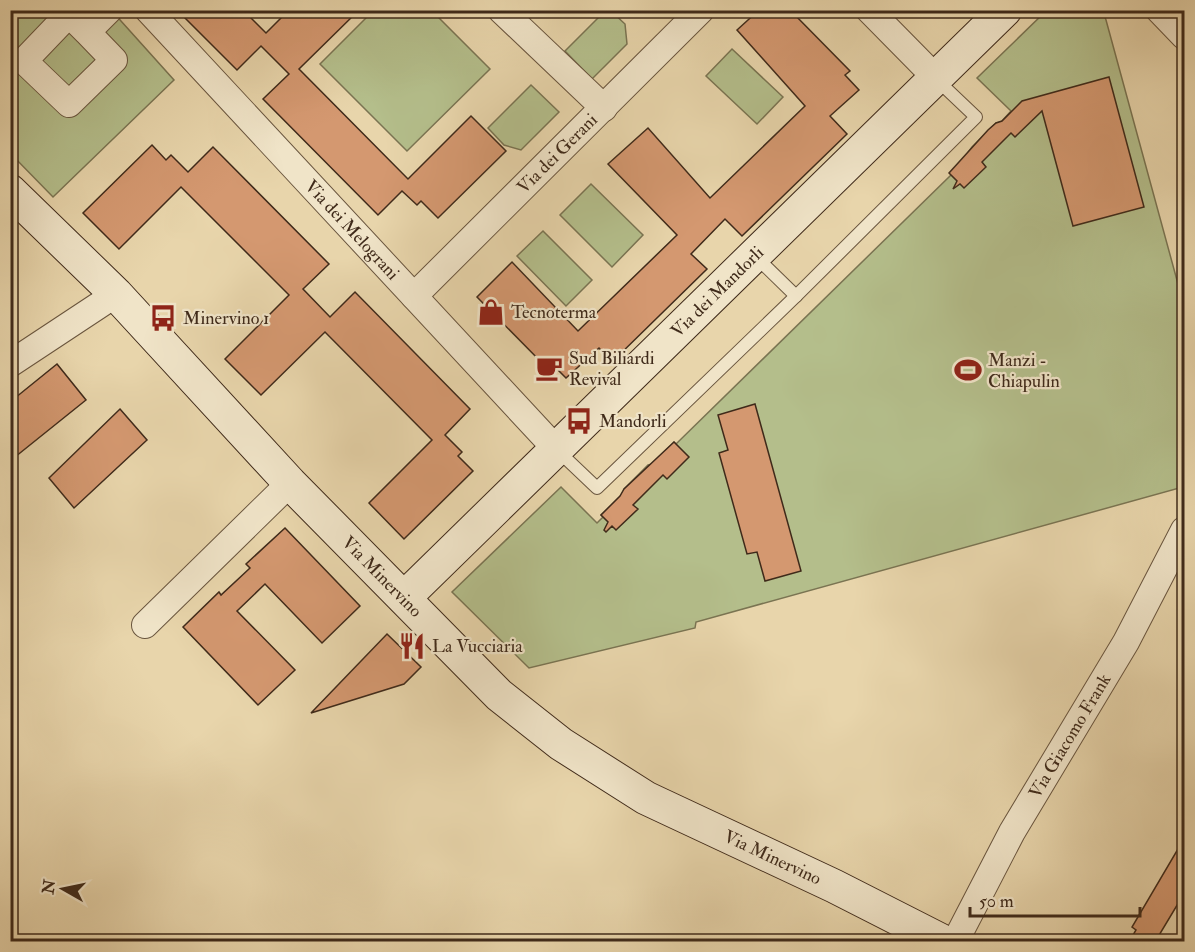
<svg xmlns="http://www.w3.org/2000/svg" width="1195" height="952" viewBox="0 0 1195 952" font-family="'IM FELL Double Pica',serif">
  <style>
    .green { fill: #b4be8b; stroke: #7a7452; stroke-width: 1.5 }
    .building { fill: #d49870; stroke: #3f2a1a; stroke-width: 1.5 }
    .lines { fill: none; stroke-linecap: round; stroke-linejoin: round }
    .lane-casing { stroke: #69553e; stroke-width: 14 }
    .street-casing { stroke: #69553e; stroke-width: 28 }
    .secondary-casing { stroke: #3f2a1a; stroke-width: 35 }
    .lane { stroke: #f0e4c8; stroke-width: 12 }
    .street { stroke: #f0e4c8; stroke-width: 26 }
    .secondary { stroke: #f0e4c8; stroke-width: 33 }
    .labels { text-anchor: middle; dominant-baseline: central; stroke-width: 4.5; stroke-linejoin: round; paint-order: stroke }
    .street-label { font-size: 18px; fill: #3f2a1a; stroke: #f0e4c8 }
    .poi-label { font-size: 18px; fill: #3f2a1a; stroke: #f0e4c8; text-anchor: start }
  </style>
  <rect width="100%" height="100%" fill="#e8d5ab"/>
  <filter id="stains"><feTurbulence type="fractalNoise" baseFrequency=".00333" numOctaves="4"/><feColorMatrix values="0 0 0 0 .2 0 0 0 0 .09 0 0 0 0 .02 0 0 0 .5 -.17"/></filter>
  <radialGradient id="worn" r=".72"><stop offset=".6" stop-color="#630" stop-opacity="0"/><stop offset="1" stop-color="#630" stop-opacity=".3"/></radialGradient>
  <g class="green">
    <path d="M10,11H112L174,80L53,197L11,154Z"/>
    <path d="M432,11L490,69L407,151L320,64L373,11Z"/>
    <path d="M605,11H611L625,24L627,44L592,79L565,51Z"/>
    <path d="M1046,11H1103L1106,20L1184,306V433L1178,436L1184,454L1183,487L696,622L695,628L529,668L452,592L561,487L597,523L603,517L601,515L623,494L624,489L648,465L653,464L674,442L676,444L951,175L972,147L996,123L1001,122L1011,111L977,78Z"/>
    <path d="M732,49L783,97L757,124L706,76Z"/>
    <path d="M531,85L559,112L521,150L504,145L488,128Z"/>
    <path d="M591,184L643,235L612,267L560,215Z"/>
    <path d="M543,231L592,280L566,306L517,256Z"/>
  </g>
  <g class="building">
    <path d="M177,10H243L266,33L289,10H359L299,69L408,179L471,116L506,151L438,218L421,201L417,205L402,191L378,215L263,99L289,74L261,46L237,70Z"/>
    <path d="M759,10H790L850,71L845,75L859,90L830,116L847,134L742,236L725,219L691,254L707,269L612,362L599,348L566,378L553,365L548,369L477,297L512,262L578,331L677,235L608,164L648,128L710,198L805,106L737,30Z"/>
    <path d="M1109,77L1144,207L1073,226L1042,111L1015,137L1011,133L982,162L986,167L964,188L960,184L953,189L957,181L949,173L988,130L996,123L1002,121L1022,101Z"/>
    <path d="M152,145L166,160L171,155L188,172L213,147L329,264L303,289L330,317L355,292L470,409L445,435L462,452L458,456L473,471L404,539L369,503L432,440L325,332L261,395L225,359L289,295L181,187L119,249L83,213Z"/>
    <path d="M57,364L86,400L10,461V402Z"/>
    <path d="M755,404L801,571L765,581L757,552L747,554L719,453L728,450L718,415Z"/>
    <path d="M120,409L147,440L74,508L49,478Z"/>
    <path d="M674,442L689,457L667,479L663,475L633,505L638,509L616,530L612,526L606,532L604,530L608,522L601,515L620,496L624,489Z"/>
    <path d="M285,528L360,606L322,643L265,584L237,611L295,670L258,705L183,627L219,592L221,595L250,568L246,564Z"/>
    <path d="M387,634L421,667L404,684L311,713Z"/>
    <path d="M1185,837V892L1155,942H1129L1136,930L1132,927Z"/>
  </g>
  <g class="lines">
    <defs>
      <g id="lane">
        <path d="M754,255L796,296"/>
        <path d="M556,449L597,488L796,296L976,117L936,79"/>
      </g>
      <g id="street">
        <path id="s1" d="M148,10L556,449"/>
        <path d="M501,10L604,108"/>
        <path d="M869,10L936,78"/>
        <path d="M1159,10L1184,36"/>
        <path d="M87,32L114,60L69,104L24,61L69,14L87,32L109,10"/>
        <path id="s2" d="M414,296L701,10"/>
        <path d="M10,364L116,294"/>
        <path d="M145,625L290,483"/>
        <path id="s3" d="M955,942L1012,832L1126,642L1184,530"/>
      </g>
      <g id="secondary">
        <path id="s4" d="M10,191L116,294L290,483L499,695L561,744L646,798L834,886L944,942"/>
        <path id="s5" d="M404,598L1005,10"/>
      </g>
    </defs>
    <use href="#lane" class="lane-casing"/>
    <use href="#street" class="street-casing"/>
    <use href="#secondary" class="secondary-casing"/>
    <use href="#lane" class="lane"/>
    <use href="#street" class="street"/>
    <use href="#secondary" class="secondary"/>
  </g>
  <defs>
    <symbol id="shop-bare" viewBox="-9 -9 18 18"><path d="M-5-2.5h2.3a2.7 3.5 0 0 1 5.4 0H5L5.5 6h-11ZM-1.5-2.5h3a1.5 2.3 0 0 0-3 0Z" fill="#8f2418" stroke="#f0e4c8" stroke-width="2.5" paint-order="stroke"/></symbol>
    <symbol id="bus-bare" viewBox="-9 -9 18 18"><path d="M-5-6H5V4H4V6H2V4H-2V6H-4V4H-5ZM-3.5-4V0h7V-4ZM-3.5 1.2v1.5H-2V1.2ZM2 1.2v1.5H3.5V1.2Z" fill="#8f2418" stroke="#f0e4c8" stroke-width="2.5" paint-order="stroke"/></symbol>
    <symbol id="cafe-bare" viewBox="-9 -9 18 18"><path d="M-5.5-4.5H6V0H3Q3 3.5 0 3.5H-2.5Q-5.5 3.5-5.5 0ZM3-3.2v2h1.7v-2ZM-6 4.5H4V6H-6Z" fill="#8f2418" stroke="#f0e4c8" stroke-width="2.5" paint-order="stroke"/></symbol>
    <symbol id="stadium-bare" viewBox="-9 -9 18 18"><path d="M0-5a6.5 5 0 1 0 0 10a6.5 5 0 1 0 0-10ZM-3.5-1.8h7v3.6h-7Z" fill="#8f2418" stroke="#f0e4c8" stroke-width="2.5" paint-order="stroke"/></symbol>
    <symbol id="restaurant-bare" viewBox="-9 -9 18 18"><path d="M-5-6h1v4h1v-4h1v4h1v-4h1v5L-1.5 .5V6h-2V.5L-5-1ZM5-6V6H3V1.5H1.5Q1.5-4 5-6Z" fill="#8f2418" stroke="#f0e4c8" stroke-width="2.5" paint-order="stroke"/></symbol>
  </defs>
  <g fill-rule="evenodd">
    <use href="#shop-bare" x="472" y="293" width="38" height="38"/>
    <use href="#bus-bare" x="144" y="299" width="38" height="38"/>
    <use href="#cafe-bare" x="530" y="349" width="38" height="38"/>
    <use href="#stadium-bare" x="949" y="351" width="38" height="38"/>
    <use href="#bus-bare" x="560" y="402" width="38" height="38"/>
    <use href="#restaurant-bare" x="393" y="627" width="38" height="38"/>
  </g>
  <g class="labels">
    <g class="street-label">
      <text stroke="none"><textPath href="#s2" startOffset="202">Via dei Gerani</textPath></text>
      <text stroke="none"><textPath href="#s1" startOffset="300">Via dei Melograni</textPath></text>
      <text stroke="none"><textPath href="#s5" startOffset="438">Via dei Mandorli</textPath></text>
      <text stroke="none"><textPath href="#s4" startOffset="536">Via Minervino</textPath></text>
      <text stroke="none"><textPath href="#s3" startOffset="236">Via Giacomo Frank</textPath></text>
      <text stroke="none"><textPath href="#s4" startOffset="1022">Via Minervino</textPath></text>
    </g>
    <g class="poi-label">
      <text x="511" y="312">Tecnoterma</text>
      <text x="183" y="318">Minervino 1</text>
      <text x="569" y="358">Sud Biliardi<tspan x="569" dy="21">Revival</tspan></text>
      <text x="988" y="360">Manzi -<tspan x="988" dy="21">Chiapulin</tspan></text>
      <text x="599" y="421">Mandorli</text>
      <text x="432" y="646">La Vucciaria</text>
    </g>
  </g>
  <rect width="1195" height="952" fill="none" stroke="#e8d5ab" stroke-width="36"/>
  <rect x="12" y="12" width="1171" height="928" fill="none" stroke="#3f2a1a" stroke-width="3"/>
  <rect x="18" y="18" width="1159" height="916" fill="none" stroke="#3f2a1a" stroke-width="1.5"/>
  <g transform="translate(63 889) rotate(279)" stroke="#f0e4c8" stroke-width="4.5" paint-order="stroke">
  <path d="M0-4.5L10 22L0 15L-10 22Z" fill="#3f2a1a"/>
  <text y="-9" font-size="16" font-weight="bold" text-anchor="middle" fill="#3f2a1a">N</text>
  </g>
  <path d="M970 907v9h170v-9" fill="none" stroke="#3f2a1a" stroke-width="3"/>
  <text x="979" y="907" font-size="18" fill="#3f2a1a" stroke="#f0e4c8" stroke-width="4.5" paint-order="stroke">50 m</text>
  <rect width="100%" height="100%" filter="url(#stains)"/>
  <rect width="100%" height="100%" fill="url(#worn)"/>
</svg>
